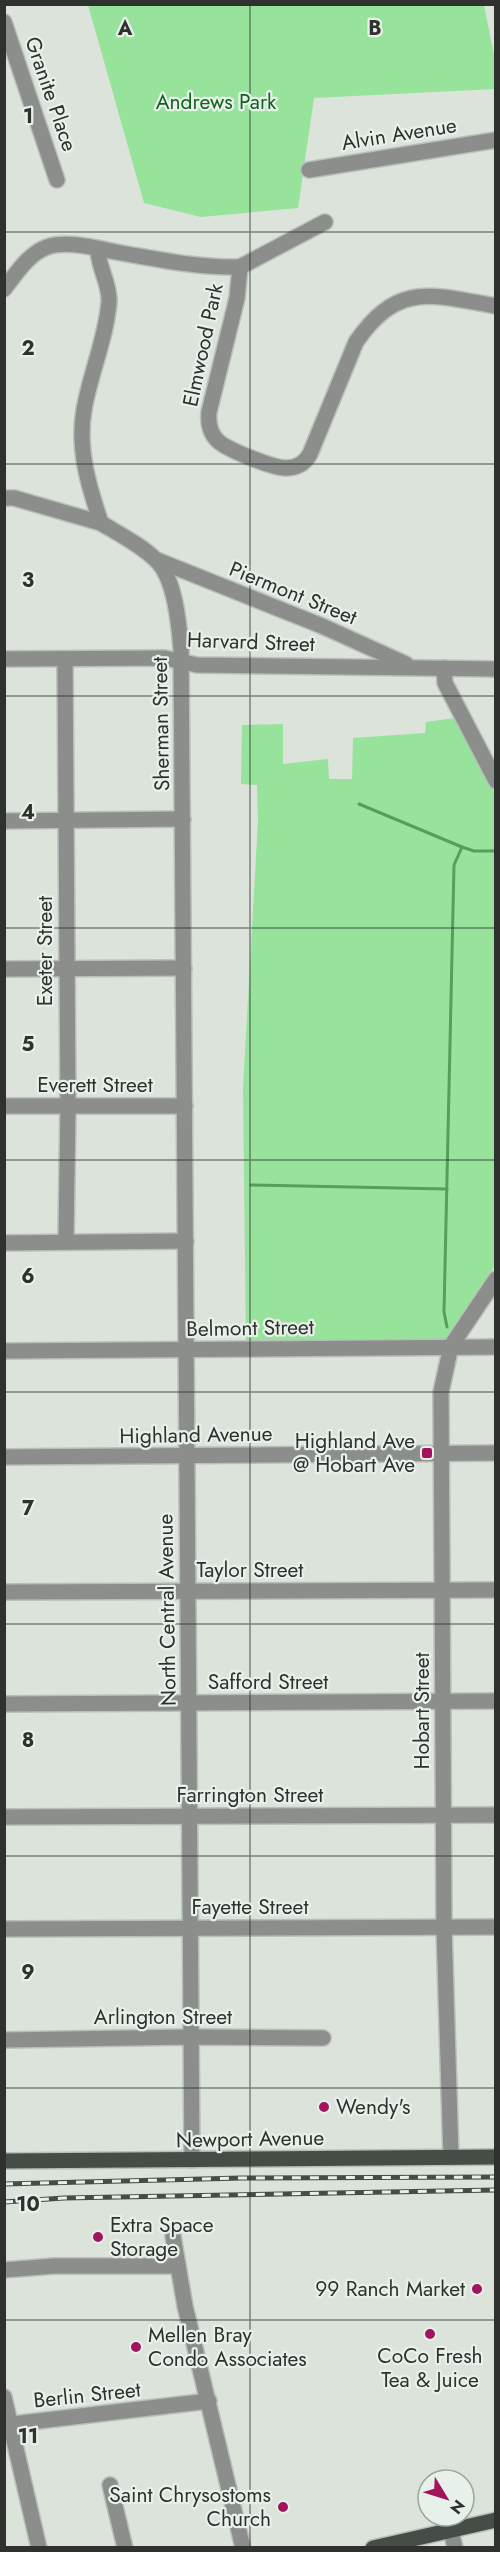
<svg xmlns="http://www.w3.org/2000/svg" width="500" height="2552" viewBox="0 0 500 2552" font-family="Jost,sans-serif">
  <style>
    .green { fill: #98e39c }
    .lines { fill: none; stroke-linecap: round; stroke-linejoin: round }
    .stream { stroke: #559e5b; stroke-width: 3 }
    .minor-casing { stroke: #b8bfb8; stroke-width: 18 }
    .major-casing { stroke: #b8bfb8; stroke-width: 18 }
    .minor { stroke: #8b8e8b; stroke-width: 15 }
    .major { stroke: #464c46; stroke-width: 15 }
    .rail-casing { stroke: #484c48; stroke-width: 5 }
    .rail { stroke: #e8f1e9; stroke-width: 3; stroke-dasharray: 9; stroke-linecap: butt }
    .grid { fill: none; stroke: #2e312e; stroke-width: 1.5; stroke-opacity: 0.55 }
    .poi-dot { fill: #a1155f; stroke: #e8f1e9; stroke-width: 2 }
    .labels { text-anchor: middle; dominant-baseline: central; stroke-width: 4.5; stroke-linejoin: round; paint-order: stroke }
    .street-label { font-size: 21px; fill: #2e312e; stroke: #e8f1e9 }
    .park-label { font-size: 21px; fill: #146222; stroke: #e8f1e9 }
    .poi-label { font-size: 21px; fill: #2e312e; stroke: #e8f1e9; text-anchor: end }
    .grid-label { font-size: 20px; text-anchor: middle; font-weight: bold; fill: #2e312e; stroke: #e8f1e9; stroke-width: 4.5; stroke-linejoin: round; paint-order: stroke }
  </style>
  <rect width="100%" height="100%" fill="#dbe3db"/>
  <g class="green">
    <path d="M88,5H484L495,60V89L314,98L298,208L201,217L144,203Z"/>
    <path d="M455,718L495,794V1264C481,1294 463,1325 438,1347H246L243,1088L258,821L257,785L241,784L242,725L283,724V764L328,759L329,779H352L353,738L425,733L426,722Z"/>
  </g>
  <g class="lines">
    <g class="stream">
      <path d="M359,804L462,847"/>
      <path d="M251,1185L447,1189"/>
      <path d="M447,1327L444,1312L454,865L462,847L474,851H496"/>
    </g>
    <defs>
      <g id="minor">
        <path d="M4,22L57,180"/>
        <path d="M309,170L496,140"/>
        <path d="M98,249C98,268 110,283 109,302C106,339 90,374 84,410C77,449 89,487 101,523C119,534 141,545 156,560C175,578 179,624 181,649L192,2160"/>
        <path d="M240,267L325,222"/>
        <path d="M4,289C16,274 28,254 47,247C67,240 95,248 116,252C157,259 198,268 240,267L237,298L209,412C208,422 209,431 216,439C224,449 273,468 286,468C297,468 305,463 310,454L356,342C398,281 432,295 496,306"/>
        <path d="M4,498H14L101,523"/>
        <path d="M157,560L322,626L406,664"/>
        <path d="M4,659L165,658L197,665L496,669"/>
        <path d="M65,659L68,1105L66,1241"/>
        <path d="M444,668L445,683L496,781"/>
        <path d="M4,821L183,819"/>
        <path d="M4,969L184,968"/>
        <path d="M4,1106H185"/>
        <path d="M4,1243L186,1241"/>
        <path d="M4,1351L496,1347"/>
        <path d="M4,1457L496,1453"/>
        <path d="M4,1592L496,1590"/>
        <path d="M4,1704L496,1701"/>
        <path d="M4,1817L496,1815"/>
        <path d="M4,1929L496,1927"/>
        <path d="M4,2040L191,2037L323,2038"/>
        <path d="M451,2157L444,1927L441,1392L451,1346L496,1279"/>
        <path d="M173,2236L185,2306L243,2548"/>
        <path d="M4,2270L54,2266H178"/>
        <path d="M4,2397L39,2548"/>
        <path d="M4,2425L209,2401"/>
        <path d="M110,2485L125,2548"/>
        <path d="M451,2530L455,2548"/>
      </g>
      <g id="major">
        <path d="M4,2161L496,2157"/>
        <path d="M373,2548L496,2520"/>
      </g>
    </defs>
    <use href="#minor" class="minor-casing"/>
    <use href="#major" class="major-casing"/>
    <use href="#minor" class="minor"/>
    <use href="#major" class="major"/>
    <defs>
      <g id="rail">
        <path d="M4,2184L242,2178L496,2177"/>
        <path d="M4,2202L64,2198L496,2190"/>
      </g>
    </defs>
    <use href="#rail" class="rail-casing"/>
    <use href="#rail" class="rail"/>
  </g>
  <path class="grid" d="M250,4V2548M4,232H496M4,464H496M4,696H496M4,928H496M4,1160H496M4,1392H496M4,1624H496M4,1856H496M4,2088H496M4,2320H496"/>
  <g class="poi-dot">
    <rect x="421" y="1447" width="12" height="12" rx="3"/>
    <circle cx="324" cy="2107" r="6"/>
    <circle cx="98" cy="2237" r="6"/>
    <circle cx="477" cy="2289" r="6"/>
    <circle cx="430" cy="2334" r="6"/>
    <circle cx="136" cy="2347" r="6"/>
    <circle cx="283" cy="2507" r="6"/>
  </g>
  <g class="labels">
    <g class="street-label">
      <text transform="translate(51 94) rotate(71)">Granite Place</text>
      <text transform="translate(399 134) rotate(-9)">Alvin Avenue</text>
      <text transform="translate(203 345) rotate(-78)">Elmwood Park</text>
      <text transform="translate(293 593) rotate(22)">Piermont Street</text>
      <text transform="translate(251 642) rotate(2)">Harvard Street</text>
      <text transform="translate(161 724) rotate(-91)">Sherman Street</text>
      <text transform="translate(45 951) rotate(-90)">Exeter Street</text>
      <text x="95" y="1085">Everett Street</text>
      <text transform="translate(250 1328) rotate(-1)">Belmont Street</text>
      <text transform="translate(196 1435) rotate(-1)">Highland Avenue</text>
      <text x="250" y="1570">Taylor Street</text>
      <text transform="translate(167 1610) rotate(-91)">North Central Avenue</text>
      <text x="268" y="1682">Safford Street</text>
      <text transform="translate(422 1711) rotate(-90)">Hobart Street</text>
      <text x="250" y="1795">Farrington Street</text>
      <text x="250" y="1907">Fayette Street</text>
      <text x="163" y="2017">Arlington Street</text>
      <text transform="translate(250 2139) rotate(-1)">Newport Avenue</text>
      <text transform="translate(87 2395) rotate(-6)">Berlin Street</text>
    </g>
    <g class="park-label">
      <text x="216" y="102">Andrews Park</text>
    </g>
    <g class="poi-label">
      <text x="415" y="1441">Highland Ave<tspan x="415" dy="24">@ Hobart Ave</tspan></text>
      <text x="336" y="2107" text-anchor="start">Wendy's</text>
      <text x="110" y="2225" text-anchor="start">Extra Space<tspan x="110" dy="24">Storage</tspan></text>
      <text x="465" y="2289">99 Ranch Market</text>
      <text x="148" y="2335" text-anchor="start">Mellen Bray<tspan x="148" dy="24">Condo Associates</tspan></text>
      <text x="430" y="2356" text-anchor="middle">CoCo Fresh<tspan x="430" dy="24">Tea &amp; Juice</tspan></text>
      <text x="271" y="2495">Saint Chrysostoms<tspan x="271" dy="24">Church</tspan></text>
    </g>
  </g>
  <g class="grid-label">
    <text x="125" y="35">A</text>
    <text x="375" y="35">B</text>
    <text x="28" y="123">1</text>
    <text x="28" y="355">2</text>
    <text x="28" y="587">3</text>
    <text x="28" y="819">4</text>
    <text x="28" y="1051">5</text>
    <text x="28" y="1283">6</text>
    <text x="28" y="1515">7</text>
    <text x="28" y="1747">8</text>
    <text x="28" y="1979">9</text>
    <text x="28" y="2211">10</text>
    <text x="28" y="2443">11</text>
  </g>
  <rect width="500" height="2552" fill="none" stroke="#2e312e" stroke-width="12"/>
  <g transform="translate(446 2498) rotate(128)"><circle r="28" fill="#e8f1e9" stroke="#9ea49e" stroke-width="1.5"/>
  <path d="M0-4.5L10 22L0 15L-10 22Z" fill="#a1155f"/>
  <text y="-9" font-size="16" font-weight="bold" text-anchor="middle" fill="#2e312e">N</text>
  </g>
</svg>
